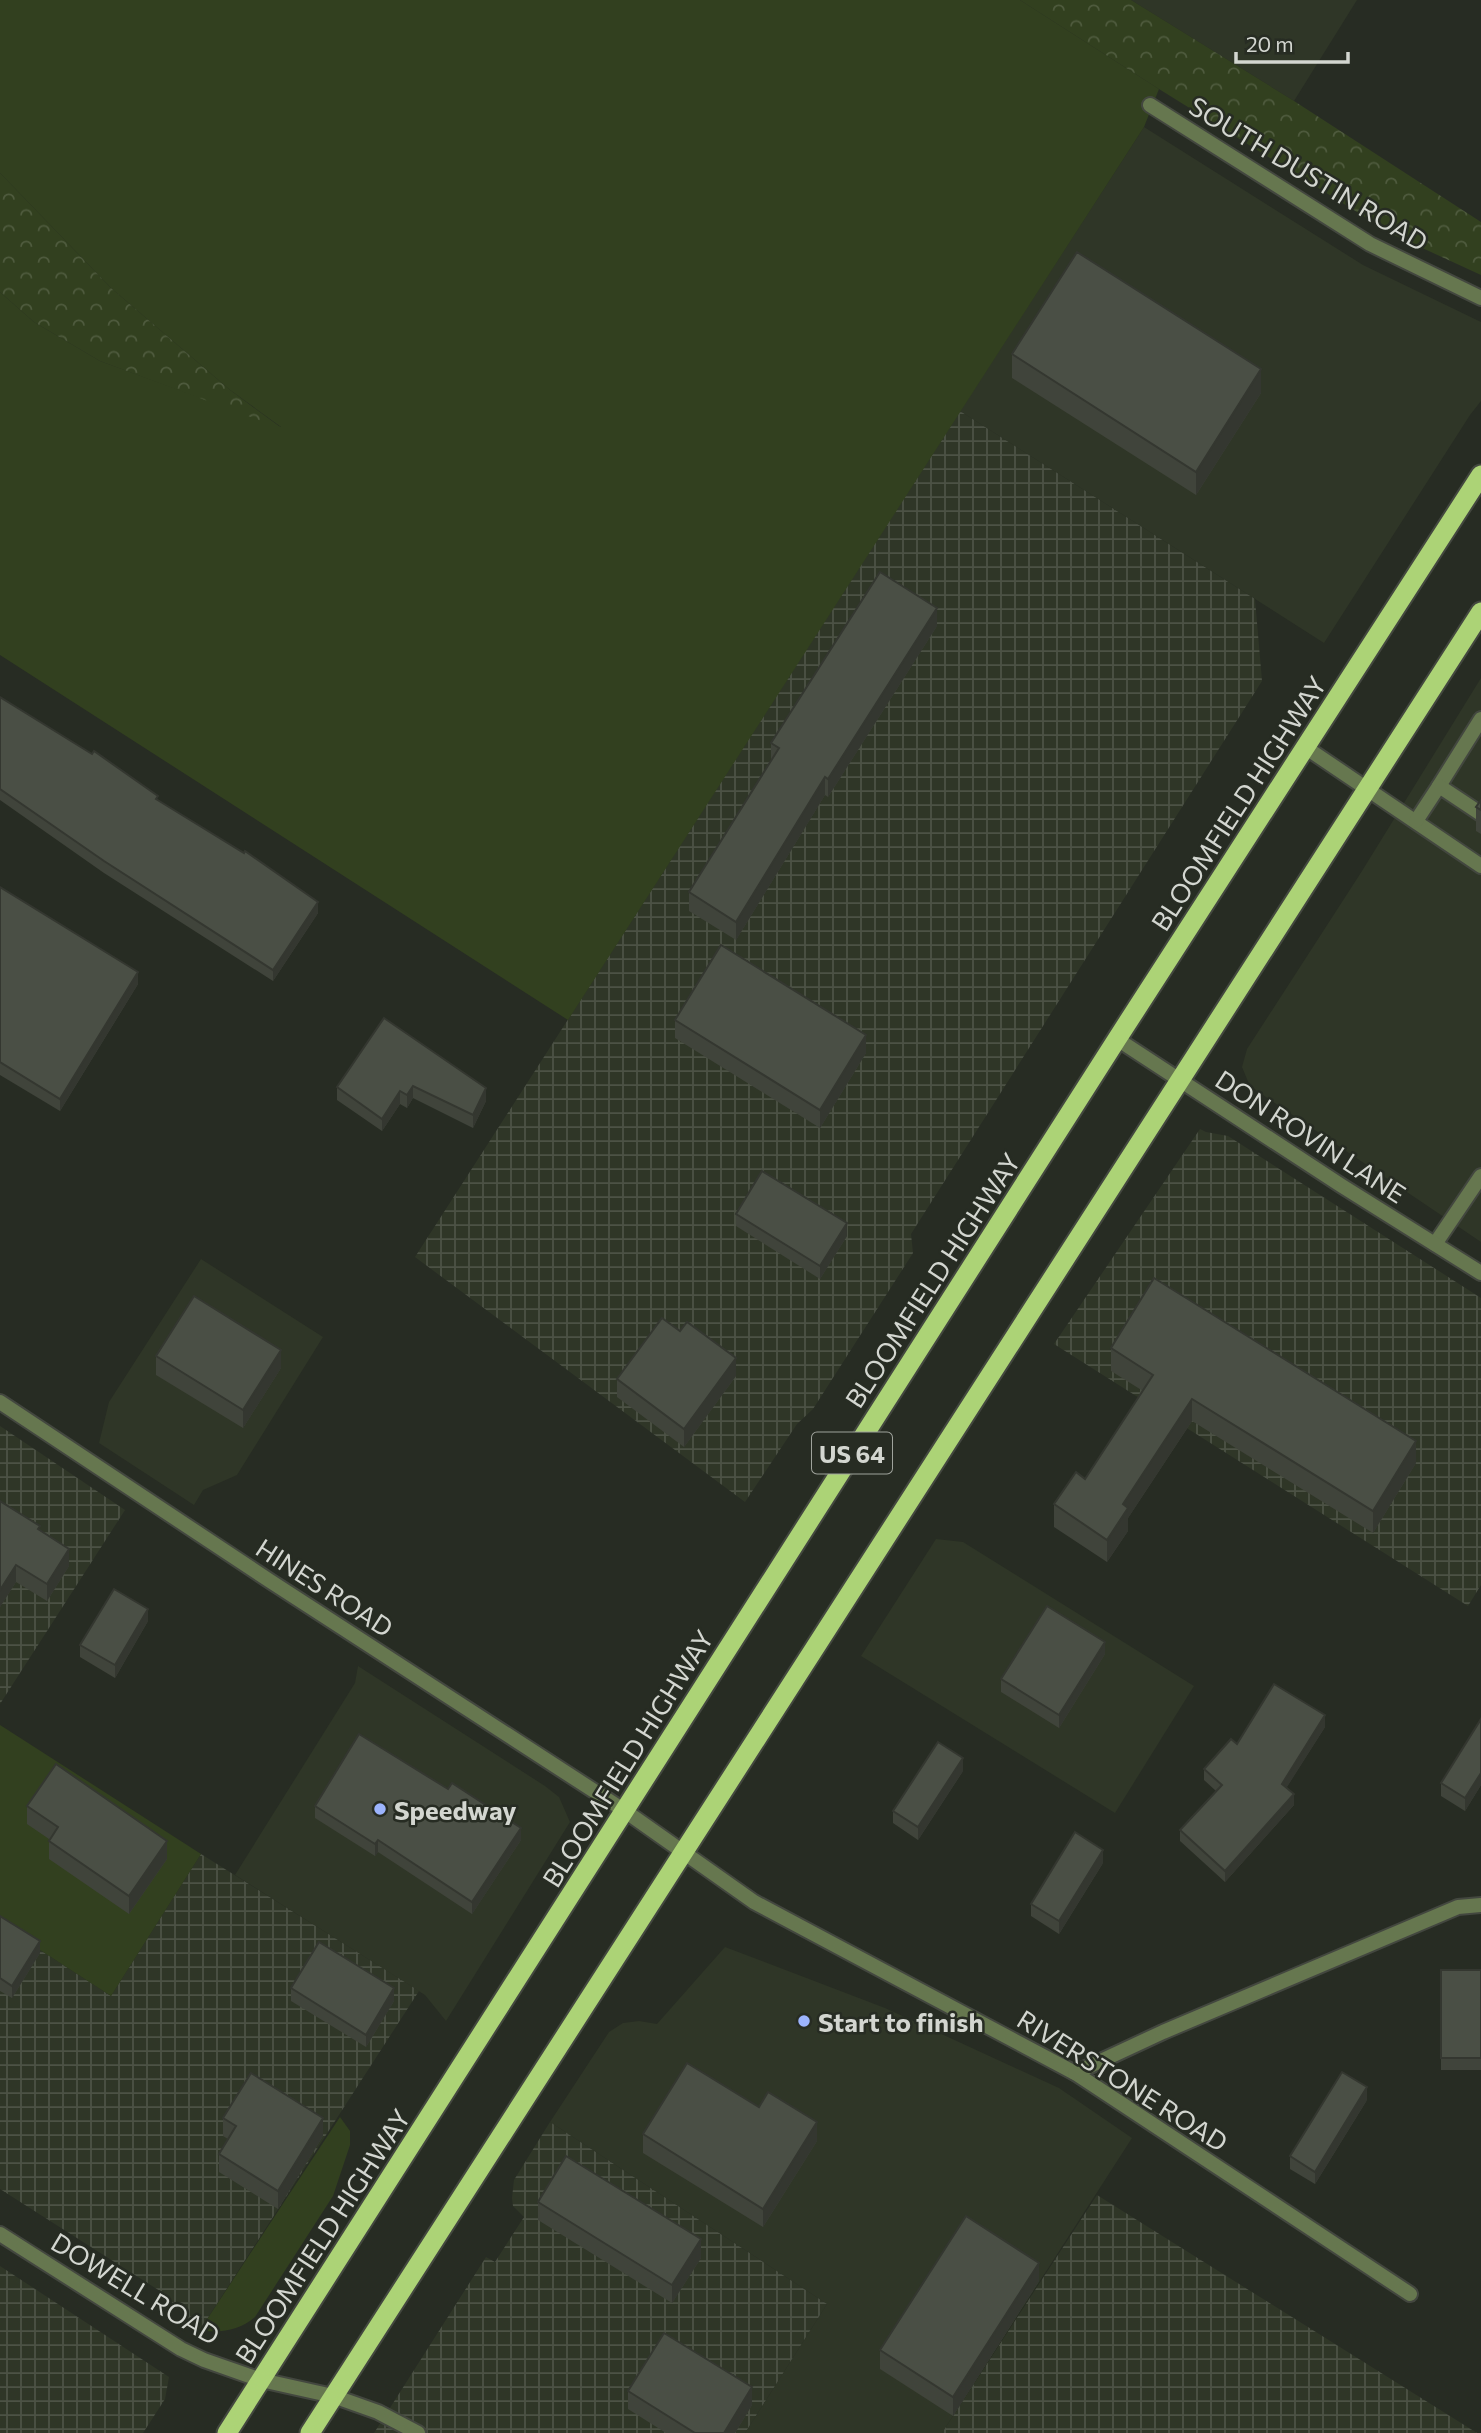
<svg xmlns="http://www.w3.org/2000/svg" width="1481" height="2433" viewBox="0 0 1481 2433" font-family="Commissioner,sans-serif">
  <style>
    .built { fill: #2f3627 }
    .industrial { fill: url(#industrial-grid) }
    .green { fill: #32401f }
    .forest { fill: url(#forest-crowns) }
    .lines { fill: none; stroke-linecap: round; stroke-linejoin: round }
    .service-casing { stroke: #43473f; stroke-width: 18 }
    .minor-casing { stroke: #43473f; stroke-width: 18 }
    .trunk-casing { stroke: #43473f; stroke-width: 23 }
    .service { stroke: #66774f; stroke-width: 14 }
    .minor { stroke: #66774f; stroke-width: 14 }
    .trunk { stroke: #acd376; stroke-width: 19 }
    .wall { fill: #40443b }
    .shaded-wall { fill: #343730 }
    .building { fill: #4a4f45; stroke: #343730; stroke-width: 2 }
    .poi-dot { fill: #9cb4fd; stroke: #272c23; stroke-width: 2.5 }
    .labels { text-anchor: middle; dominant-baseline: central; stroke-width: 5; stroke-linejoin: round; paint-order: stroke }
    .shield { fill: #272c23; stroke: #9fa39c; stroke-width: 2 }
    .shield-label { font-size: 24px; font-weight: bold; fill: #d3d6d0 }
    .street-label { font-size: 26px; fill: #d3d6d0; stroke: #272c23 }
    .poi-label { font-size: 26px; font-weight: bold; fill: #d3d6d0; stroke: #272c23; text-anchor: start }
  </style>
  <defs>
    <pattern id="industrial-grid" width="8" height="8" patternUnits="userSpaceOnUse" patternTransform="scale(1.75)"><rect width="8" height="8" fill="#2f3627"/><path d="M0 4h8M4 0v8" fill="none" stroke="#4c5245"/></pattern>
    <pattern id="forest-crowns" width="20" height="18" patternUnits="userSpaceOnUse" patternTransform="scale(1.75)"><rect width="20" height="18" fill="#32401f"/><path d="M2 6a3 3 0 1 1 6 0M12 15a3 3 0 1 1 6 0" fill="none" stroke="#4f5b3e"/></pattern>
  </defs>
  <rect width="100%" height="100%" fill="#272c23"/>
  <g class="built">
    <path d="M1131,0H1357L1294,101Z"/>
    <path d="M1144,127L1363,265L1481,322V401L1470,415L1324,643L960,411Z"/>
    <path d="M1481,678V1242L1257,1091L1249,1084L1242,1067L1247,1049L1362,871Z"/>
    <path d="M201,1259L323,1337L237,1475L203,1490L194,1505L99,1443L109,1402Z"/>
    <path d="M936,1539L963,1542L1194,1686L1115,1813L861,1656Z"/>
    <path d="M358,1666L545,1786L559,1797L570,1822L446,2021L425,1995L235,1875L355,1683Z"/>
    <path d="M725,1947L885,2008L1059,2088L1132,2138L942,2433H745L827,2304L550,2122L609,2032L623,2023L639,2021L657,2024Z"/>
  </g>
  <g class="industrial">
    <path d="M960,411L1255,599L1262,681L911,1234L913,1253L813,1409L797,1424L745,1502L415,1257Z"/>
    <path d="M1200,1129L1206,1132L1228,1136L1481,1298V1585L1468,1606L1054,1344Z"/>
    <path d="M0,1426L125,1510L0,1704Z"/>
    <path d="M201,1854L419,1991L200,2330L160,2291L0,2189V1924L111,1996Z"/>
    <path d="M550,2122L827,2304L745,2433H374L486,2257L495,2262L524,2217L513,2206L512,2198L514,2180Z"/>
    <path d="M1097,2195L1477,2433H942Z"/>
    <path d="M0,2266L169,2377L165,2399L143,2433H0Z"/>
  </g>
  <g class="green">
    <path d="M0,0H1020L1159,89L1144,127L568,1020L0,655V292L34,322L100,361L281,427L230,390L111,288L0,173Z"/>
    <path d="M0,1725L201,1854L111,1996L0,1924Z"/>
    <path d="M340,2117L350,2131V2145L333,2196L255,2317C240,2330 219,2334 200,2330Z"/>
  </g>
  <g class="forest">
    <path d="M1020,0H1131L1294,101L1481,222V275L1394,235L1159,89Z"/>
    <path d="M0,173L111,288L230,390L283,429L100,361L34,322L0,292Z"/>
  </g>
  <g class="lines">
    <defs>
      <g id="service">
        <path d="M1305,747L1481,866"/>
        <path d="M1439,786L1481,719"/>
        <path d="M1416,821L1439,786L1481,814"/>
        <path d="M1435,1244L1481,1176"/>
      </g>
      <g id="minor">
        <path d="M1150,105L1370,244L1481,298"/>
        <path d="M1117,1039L1342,1186L1481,1273"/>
        <path d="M0,1402L270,1581L625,1811L754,1902L1075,2073L1410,2294"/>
        <path d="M1075,2073L1163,2032L1458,1907L1481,1905"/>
        <path d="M0,2234L181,2349L204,2360L261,2380L333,2396L378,2412L418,2433"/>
      </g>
      <g id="trunk">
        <path d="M227,2433L1117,1039L1481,475"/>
        <path d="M310,2433L1481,612"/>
      </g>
    </defs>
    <use href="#service" class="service-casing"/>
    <use href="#minor" class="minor-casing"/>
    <use href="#trunk" class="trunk-casing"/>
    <use href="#service" class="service"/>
    <use href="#minor" class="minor"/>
    <use href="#trunk" class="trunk"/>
  </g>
  <g class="wall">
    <path d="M1012,354L1261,393L1196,495L1012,378Z"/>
    <path d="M937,626L828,797L825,795L736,940L689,911V892L771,761V743Z"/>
    <path d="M0,697L158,800L318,913L273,981L104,873L0,800Z"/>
    <path d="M1481,800V834L1476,831V807Z"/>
    <path d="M0,887L138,984L60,1111L0,1075Z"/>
    <path d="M384,1018L486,1101L473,1128L413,1098L407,1108L400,1104L382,1131L337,1100V1087Z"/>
    <path d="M675,1020L866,1053L820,1128L675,1038Z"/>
    <path d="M736,1214L847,1236L820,1279L736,1226Z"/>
    <path d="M1111,1348L1416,1463L1373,1533L1192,1421L1128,1518V1531L1107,1562L1054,1527V1504L1085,1479L1143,1391L1111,1371Z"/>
    <path d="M156,1356L281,1368L243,1428L156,1375Z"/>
    <path d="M736,1376L684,1447L617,1397V1379Z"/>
    <path d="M0,1501L40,1530L69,1566L47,1601L16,1582L0,1607Z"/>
    <path d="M148,1621L115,1678L80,1657V1645Z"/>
    <path d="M1105,1654L1059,1728L1001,1692V1679Z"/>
    <path d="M1481,1719V1785L1465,1811L1441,1796V1783Z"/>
    <path d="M1325,1727L1286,1788L1294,1805L1225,1882L1180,1841V1830L1216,1791L1204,1780V1769L1237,1744Z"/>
    <path d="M963,1771L918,1840L893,1823V1811Z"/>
    <path d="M27,1806L167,1859L129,1914L49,1859V1839L27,1824Z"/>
    <path d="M315,1806L521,1840L472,1914L378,1852L375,1856L315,1818Z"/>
    <path d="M1103,1863L1059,1934L1031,1916V1904Z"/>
    <path d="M0,1916L40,1953L12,1998L0,1991Z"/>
    <rect x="1441" y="1970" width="40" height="100"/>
    <path d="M291,1988L394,2001L366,2047L291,2001Z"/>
    <path d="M1367,2100L1315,2184L1290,2169V2156Z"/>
    <path d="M759,2107L817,2141L763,2227L643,2153V2134Z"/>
    <path d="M223,2118L323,2136L278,2209L219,2172V2154L228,2139L223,2136Z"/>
    <path d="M538,2202L701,2258L672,2303L538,2220Z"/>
    <path d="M1039,2281L953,2416L880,2369V2350Z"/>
    <path d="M628,2391L752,2405L735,2433H666L628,2409Z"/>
  </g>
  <g class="shaded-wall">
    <path d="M1261,369V393L1196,495V472Z"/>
    <path d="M937,608V626L828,797V779Z"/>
    <path d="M825,777V795L736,940V922Z"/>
    <path d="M318,902V913L273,981V970Z"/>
    <path d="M138,972V984L60,1111V1099Z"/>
    <path d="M866,1035V1053L820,1128V1110Z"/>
    <path d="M413,1086V1098L407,1108V1095Z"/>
    <path d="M486,1088V1101L473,1128V1115Z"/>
    <path d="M400,1091V1104L382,1131V1119Z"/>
    <path d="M847,1223V1236L820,1279V1266Z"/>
    <path d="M281,1350V1368L243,1428V1410Z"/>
    <path d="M736,1358V1376L684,1447V1429Z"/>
    <path d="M1192,1399V1421L1128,1518V1531L1107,1562V1540L1123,1504Z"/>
    <path d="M1416,1441V1463L1373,1533V1511Z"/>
    <path d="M69,1549V1566L47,1601V1584Z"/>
    <path d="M16,1565V1582L0,1607V1590Z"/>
    <path d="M148,1609V1621L115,1678V1665Z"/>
    <path d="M1105,1642V1654L1059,1728V1715Z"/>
    <path d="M1325,1715V1727L1282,1795V1784Z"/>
    <path d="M963,1758V1771L918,1840V1827Z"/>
    <path d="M1481,1773V1785L1465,1811V1798Z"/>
    <path d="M1294,1794V1805L1225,1882V1871Z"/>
    <path d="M521,1828V1840L472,1914V1902Z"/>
    <path d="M378,1840V1852L375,1856V1844Z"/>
    <path d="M167,1841V1859L129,1914V1896Z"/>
    <path d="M1103,1850V1863L1059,1934V1921Z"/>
    <path d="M40,1941V1953L12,1998V1986Z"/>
    <path d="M394,1988V2001L366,2047V2035Z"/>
    <path d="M1367,2087V2100L1315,2184V2172Z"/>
    <path d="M323,2118V2136L278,2209V2191Z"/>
    <path d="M817,2122V2141L763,2227V2209Z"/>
    <path d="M701,2239V2258L672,2303V2285Z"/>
    <path d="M1039,2263V2281L953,2416V2397Z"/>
    <path d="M752,2387V2405L735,2433H724Z"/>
  </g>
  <g class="building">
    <path d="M1077,252L1261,369L1196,472L1012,354Z"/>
    <path d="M880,572L937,608L828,779L825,777L736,922L689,892L779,748L771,743Z"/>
    <path d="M0,697L92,754L94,751L158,796L156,799L244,853L245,851L318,902L273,970L104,861L0,789Z"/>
    <path d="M1481,800V810L1476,807Z"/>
    <path d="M0,887L138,972L60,1099L0,1062Z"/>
    <path d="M721,945L866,1035L820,1110L675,1020Z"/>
    <path d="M384,1018L486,1088L473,1115L413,1086L407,1095L400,1091L382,1119L337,1087Z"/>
    <path d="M762,1171L847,1223L820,1266L736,1214Z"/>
    <path d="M1154,1278L1416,1441L1373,1511L1192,1399L1123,1504L1128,1508L1107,1540L1054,1504L1076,1472L1085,1479L1153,1375L1111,1348Z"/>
    <path d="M194,1296L281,1350L243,1410L156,1356Z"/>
    <path d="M662,1318L680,1331L687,1322L736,1358L684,1429L617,1379Z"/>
    <path d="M0,1501L40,1526L38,1529L69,1549L47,1584L16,1565L0,1590Z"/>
    <path d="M114,1589L148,1609L115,1665L80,1645Z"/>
    <path d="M1047,1606L1105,1642L1059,1715L1001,1679Z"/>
    <path d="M1274,1684L1325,1715L1282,1784L1294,1794L1225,1871L1180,1830L1222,1785L1204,1769L1231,1739L1237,1744Z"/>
    <path d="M1481,1719V1773L1465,1798L1441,1783Z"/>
    <path d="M359,1734L448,1789L452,1783L521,1828L472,1902L378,1840L375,1844L315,1806Z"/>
    <path d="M938,1742L963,1758L918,1827L893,1811Z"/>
    <path d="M56,1764L167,1841L129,1896L49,1841L58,1827L27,1806Z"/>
    <path d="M1075,1832L1103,1850L1059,1921L1031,1904Z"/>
    <path d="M0,1916L40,1941L12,1986L0,1978Z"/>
    <path d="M319,1942L394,1988L366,2035L291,1988Z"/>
    <rect x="1441" y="1970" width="40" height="88"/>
    <path d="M687,2063L759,2107L768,2092L817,2122L763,2209L643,2134Z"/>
    <path d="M1342,2072L1367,2087L1315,2172L1290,2156Z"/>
    <path d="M251,2073L323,2118L278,2191L219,2154L236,2126L223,2118Z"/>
    <path d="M566,2156L701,2239L672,2285L538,2202Z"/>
    <path d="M966,2216L1039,2263L953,2397L880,2350Z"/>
    <path d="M664,2333L752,2387L724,2433H695L628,2391Z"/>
  </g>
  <g class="poi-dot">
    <circle cx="380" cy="1809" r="7"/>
    <circle cx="804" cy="2021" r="7"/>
  </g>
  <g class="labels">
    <rect class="shield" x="812" y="1432.5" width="80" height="41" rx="5"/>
    <g class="shield-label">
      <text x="852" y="1453">US 64</text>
    </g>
    <g class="street-label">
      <text transform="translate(1309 173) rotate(31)">SOUTH DUSTIN ROAD</text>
      <text transform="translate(1238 803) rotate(-57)">BLOOMFIELD HIGHWAY</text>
      <text transform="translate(1311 1136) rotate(33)">DON ROVIN LANE</text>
      <text transform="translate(932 1280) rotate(-57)">BLOOMFIELD HIGHWAY</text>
      <text transform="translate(325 1587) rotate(33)">HINES ROAD</text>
      <text transform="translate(627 1758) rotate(-58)">BLOOMFIELD HIGHWAY</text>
      <text transform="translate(1123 2080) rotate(32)">RIVERSTONE ROAD</text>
      <text transform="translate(322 2236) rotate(-57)">BLOOMFIELD HIGHWAY</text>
      <text transform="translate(136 2288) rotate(31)">DOWELL ROAD</text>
    </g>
    <g class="poi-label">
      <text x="394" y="1809">Speedway</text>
      <text x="818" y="2021">Start to finish</text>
    </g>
  </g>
  <path d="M1236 52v10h112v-10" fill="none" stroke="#d3d6d0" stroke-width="3.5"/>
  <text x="1246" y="52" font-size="21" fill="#d3d6d0" stroke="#272c23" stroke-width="5" paint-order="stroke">20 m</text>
</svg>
